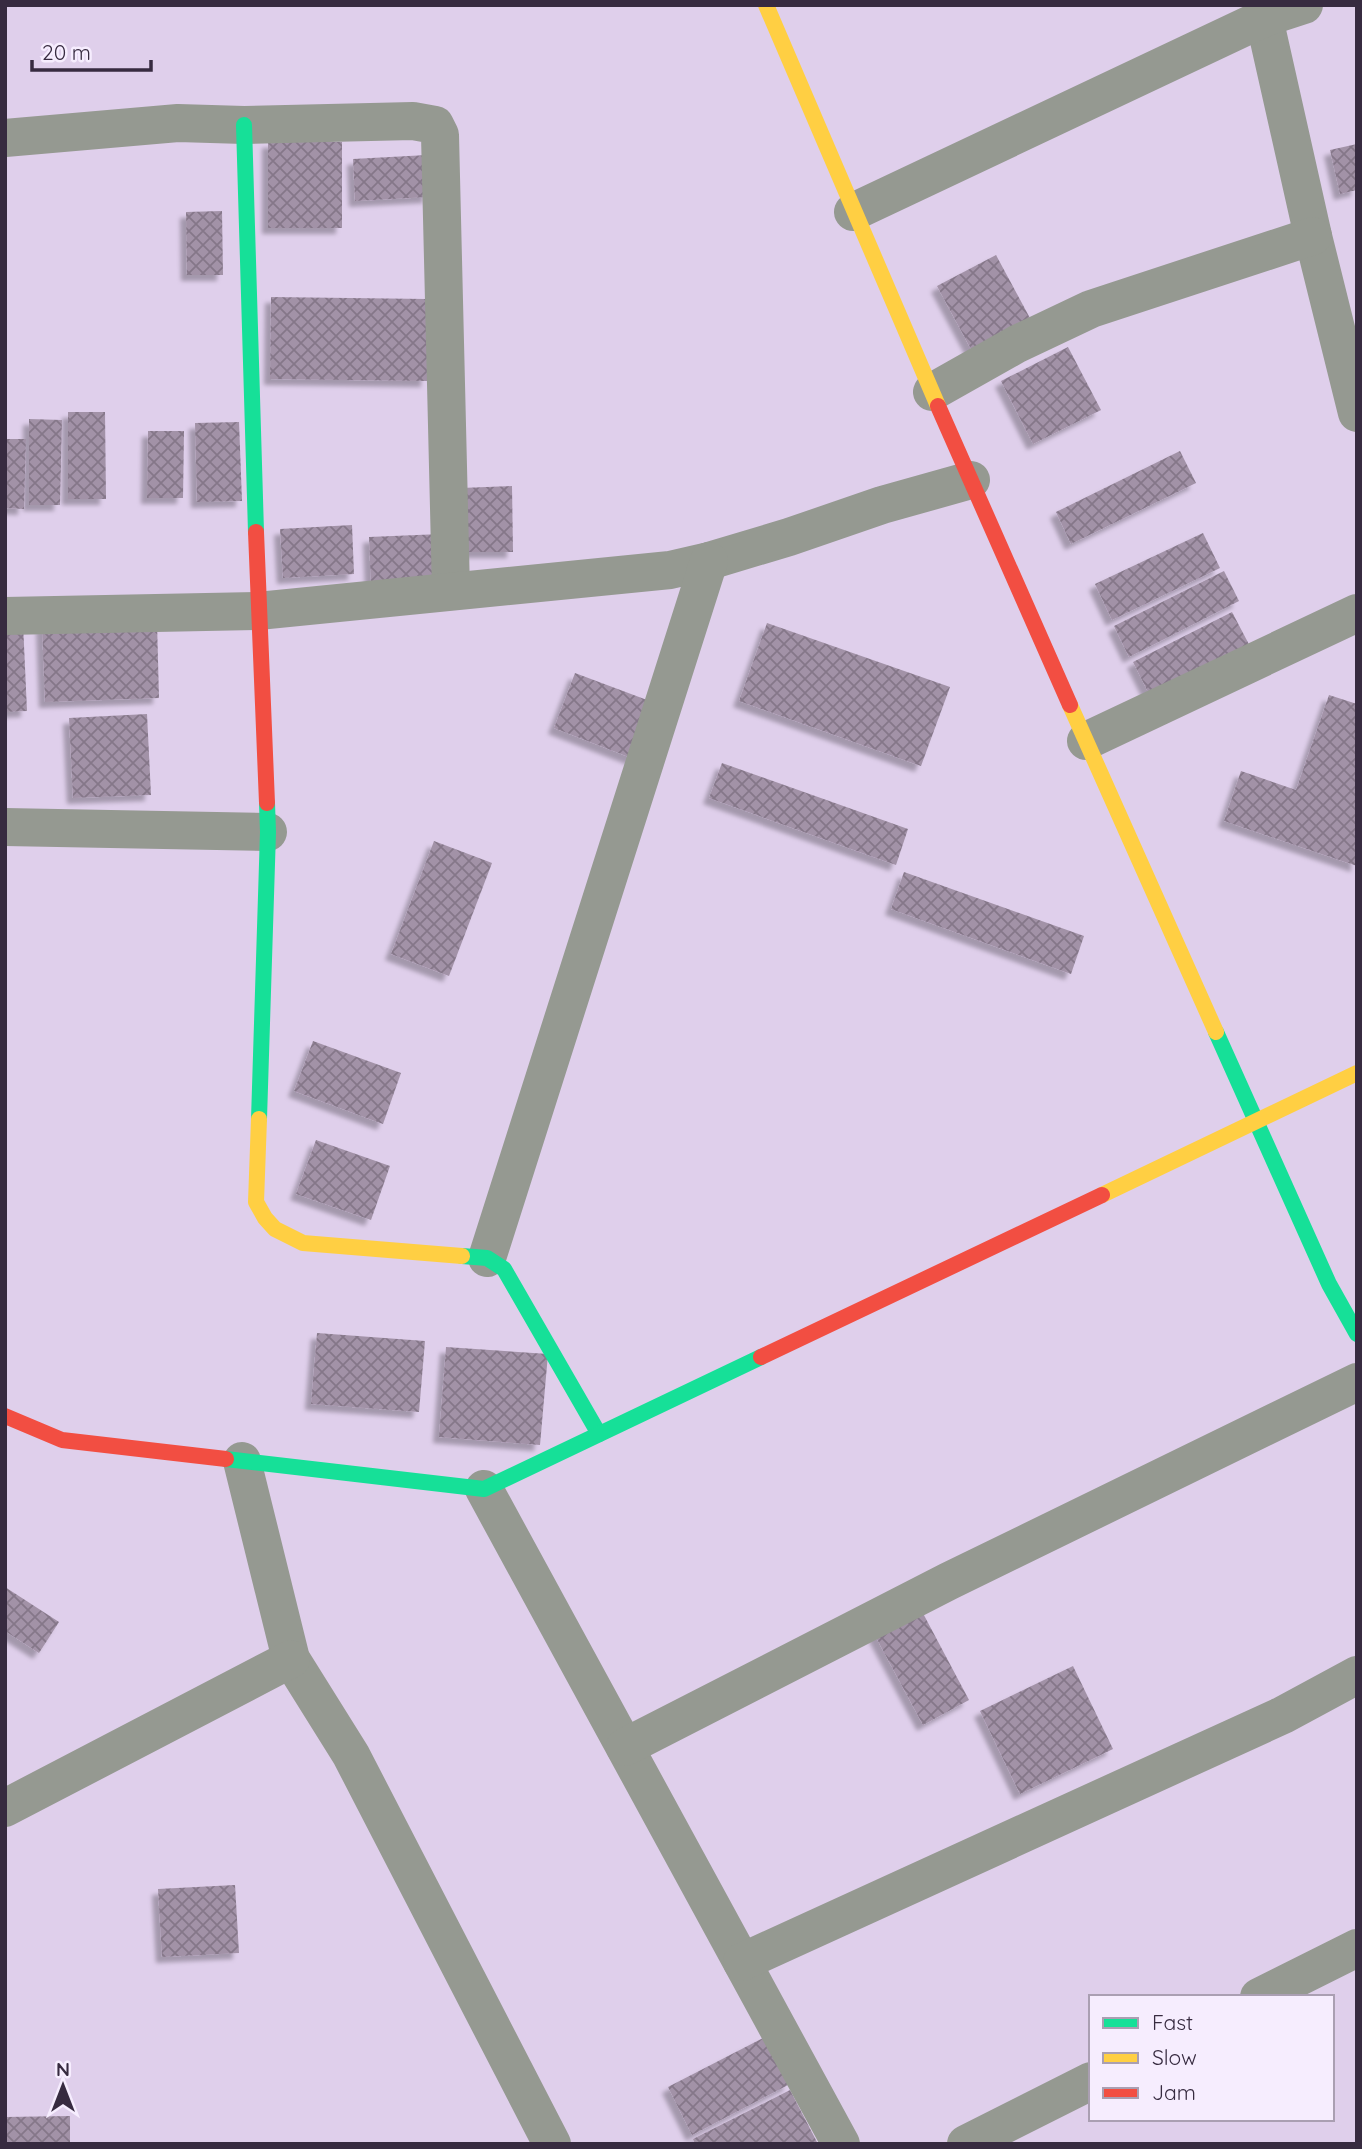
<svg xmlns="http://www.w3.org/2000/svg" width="1362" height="2149" viewBox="0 0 1362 2149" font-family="Quicksand,sans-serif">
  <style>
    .building { fill: url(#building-cross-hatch); filter: url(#shadow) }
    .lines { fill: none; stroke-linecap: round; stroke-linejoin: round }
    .street { stroke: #959991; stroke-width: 38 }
    .fast { stroke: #16e098; stroke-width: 16 }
    .slow { stroke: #ffcf43; stroke-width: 16 }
    .jam { stroke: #f24e42; stroke-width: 16 }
  </style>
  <defs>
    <pattern id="building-cross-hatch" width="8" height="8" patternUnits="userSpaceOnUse" patternTransform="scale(1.75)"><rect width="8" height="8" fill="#a292a7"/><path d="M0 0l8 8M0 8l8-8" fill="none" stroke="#857789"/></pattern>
    <filter id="shadow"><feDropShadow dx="-6" dy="6" stdDeviation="2" flood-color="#0004"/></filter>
  </defs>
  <rect width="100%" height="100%" fill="#dfcfeb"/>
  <g class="building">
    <rect x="268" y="142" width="74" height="86"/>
    <path d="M1357,144V190L1340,194L1330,150Z"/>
    <path d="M427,155L429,197L355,201L353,159Z"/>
    <path d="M222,211L223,275H187L186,212Z"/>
    <path d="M996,255L1031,320L972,351L937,286Z"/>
    <path d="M271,297L427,299V381L270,379Z"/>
    <path d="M1068,347L1101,410L1033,444L1001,381Z"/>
    <path d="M68,412H105L106,499H68Z"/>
    <path d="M29,419L62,420L60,505H29Z"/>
    <path d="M239,422L242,501L197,502L195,423Z"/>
    <path d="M148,431H184L183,498H147Z"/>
    <path d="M5,439H26L24,509L5,508Z"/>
    <path d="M1180,451L1196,483L1071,544L1056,512Z"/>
    <path d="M512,486L513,552H462L461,488Z"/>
    <path d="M352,525L354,574L283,578L280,529Z"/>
    <path d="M1203,533L1220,568L1112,620L1095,584Z"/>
    <path d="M441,534L444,582L371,585L369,537Z"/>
    <path d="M1224,571L1239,601L1129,657L1114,626Z"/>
    <path d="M1232,612L1253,652L1153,702L1133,662Z"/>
    <path d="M157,622L159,698L45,702L42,625Z"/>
    <path d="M23,623L27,711L5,712V624Z"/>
    <path d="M767,623L950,687L921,766L739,701Z"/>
    <path d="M575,673L655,703L634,759L554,728Z"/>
    <path d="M1329,695L1357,704V866L1224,821L1241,771L1296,790Z"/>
    <path d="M147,714L151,795L73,798L69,718Z"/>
    <path d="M722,763L908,829L896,865L709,798Z"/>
    <path d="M434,841L492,863L449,976L391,954Z"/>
    <path d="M904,872L1084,936L1071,974L891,909Z"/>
    <path d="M313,1041L401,1073L383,1124L294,1091Z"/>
    <path d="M316,1140L390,1166L371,1220L296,1194Z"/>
    <path d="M317,1333L425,1341L419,1412L311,1404Z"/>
    <path d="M446,1347L548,1354L540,1445L439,1437Z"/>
    <path d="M5,1587L59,1622L39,1653L5,1631Z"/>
    <path d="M917,1602L969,1700L923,1725L871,1628Z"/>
    <path d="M1073,1666L1113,1749L1020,1794L980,1711Z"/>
    <path d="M235,1885L239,1953L162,1957L158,1889Z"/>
    <path d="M765,2037L790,2084L692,2135L668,2087Z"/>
    <path d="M790,2090L818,2144H695L693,2139Z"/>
    <path d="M70,2116V2144H5V2117Z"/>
  </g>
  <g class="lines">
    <g class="street">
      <path d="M1264,18L1313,236L1357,413"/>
      <path d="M5,138L178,123L244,125L413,121L435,125L440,135L451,591"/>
      <path d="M853,212L1264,18L1304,5"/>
      <path d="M932,392L1017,344L1091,309L1313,236"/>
      <path d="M5,616L258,611L670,570L709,561L789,537L882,505L971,480"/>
      <path d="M1086,741L1357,613"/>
      <path d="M5,827L268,832"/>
      <path d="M487,1258L709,561"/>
      <path d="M242,1461L291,1659L351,1755L552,2144"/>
      <path d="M484,1489L841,2144"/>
      <path d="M625,1747L949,1581L1357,1382"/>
      <path d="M5,1808L291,1659"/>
      <path d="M742,1962L1283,1715L1357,1675"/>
      <path d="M1259,1997L1357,1948"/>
      <path d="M966,2144L1091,2081"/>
    </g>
    <g class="fast">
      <path d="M244,125L256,532"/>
      <path d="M1216,1032L1329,1284L1357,1334"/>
      <path d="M259,1119L268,832L267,803"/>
      <path d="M462,1256L487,1258L504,1269L599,1434"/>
      <path d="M226,1459L484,1489L761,1357"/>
    </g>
    <g class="slow">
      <path d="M766,5L938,406"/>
      <path d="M1070,705L1216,1032"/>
      <path d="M259,1119L256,1202L265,1218L275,1229L303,1243L462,1256"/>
      <path d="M1102,1195L1357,1073"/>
    </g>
    <g class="jam">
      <path d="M938,406L1070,705"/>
      <path d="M256,532L267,803"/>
      <path d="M761,1357L1102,1195"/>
      <path d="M5,1416L62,1440L226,1459"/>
    </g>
  </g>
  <rect width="1362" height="2149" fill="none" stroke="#372b40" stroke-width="14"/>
  <rect x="1089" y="1995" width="245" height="126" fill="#f6edfe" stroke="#aa9fb2" stroke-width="2"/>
  <rect x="1103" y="2018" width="35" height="10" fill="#16e098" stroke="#aa9fb2" stroke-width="2"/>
  <text x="1152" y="2030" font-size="21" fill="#372b40">Fast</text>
  <rect x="1103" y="2053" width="35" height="10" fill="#ffcf43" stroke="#aa9fb2" stroke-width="2"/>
  <text x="1152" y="2065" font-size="21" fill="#372b40">Slow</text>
  <rect x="1103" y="2088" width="35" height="10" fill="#f24e42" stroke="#aa9fb2" stroke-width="2"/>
  <text x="1152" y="2100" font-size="21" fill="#372b40">Jam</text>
  <g transform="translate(63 2086)" stroke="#f6edfe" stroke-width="5" paint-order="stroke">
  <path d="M0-5L12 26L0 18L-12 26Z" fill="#372b40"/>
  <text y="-10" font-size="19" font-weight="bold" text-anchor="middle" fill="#372b40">N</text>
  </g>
  <path d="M32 60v10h119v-10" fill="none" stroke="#372b40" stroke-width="3.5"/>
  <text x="42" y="60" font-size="21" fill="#372b40" stroke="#f6edfe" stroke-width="5" paint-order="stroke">20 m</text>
</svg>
